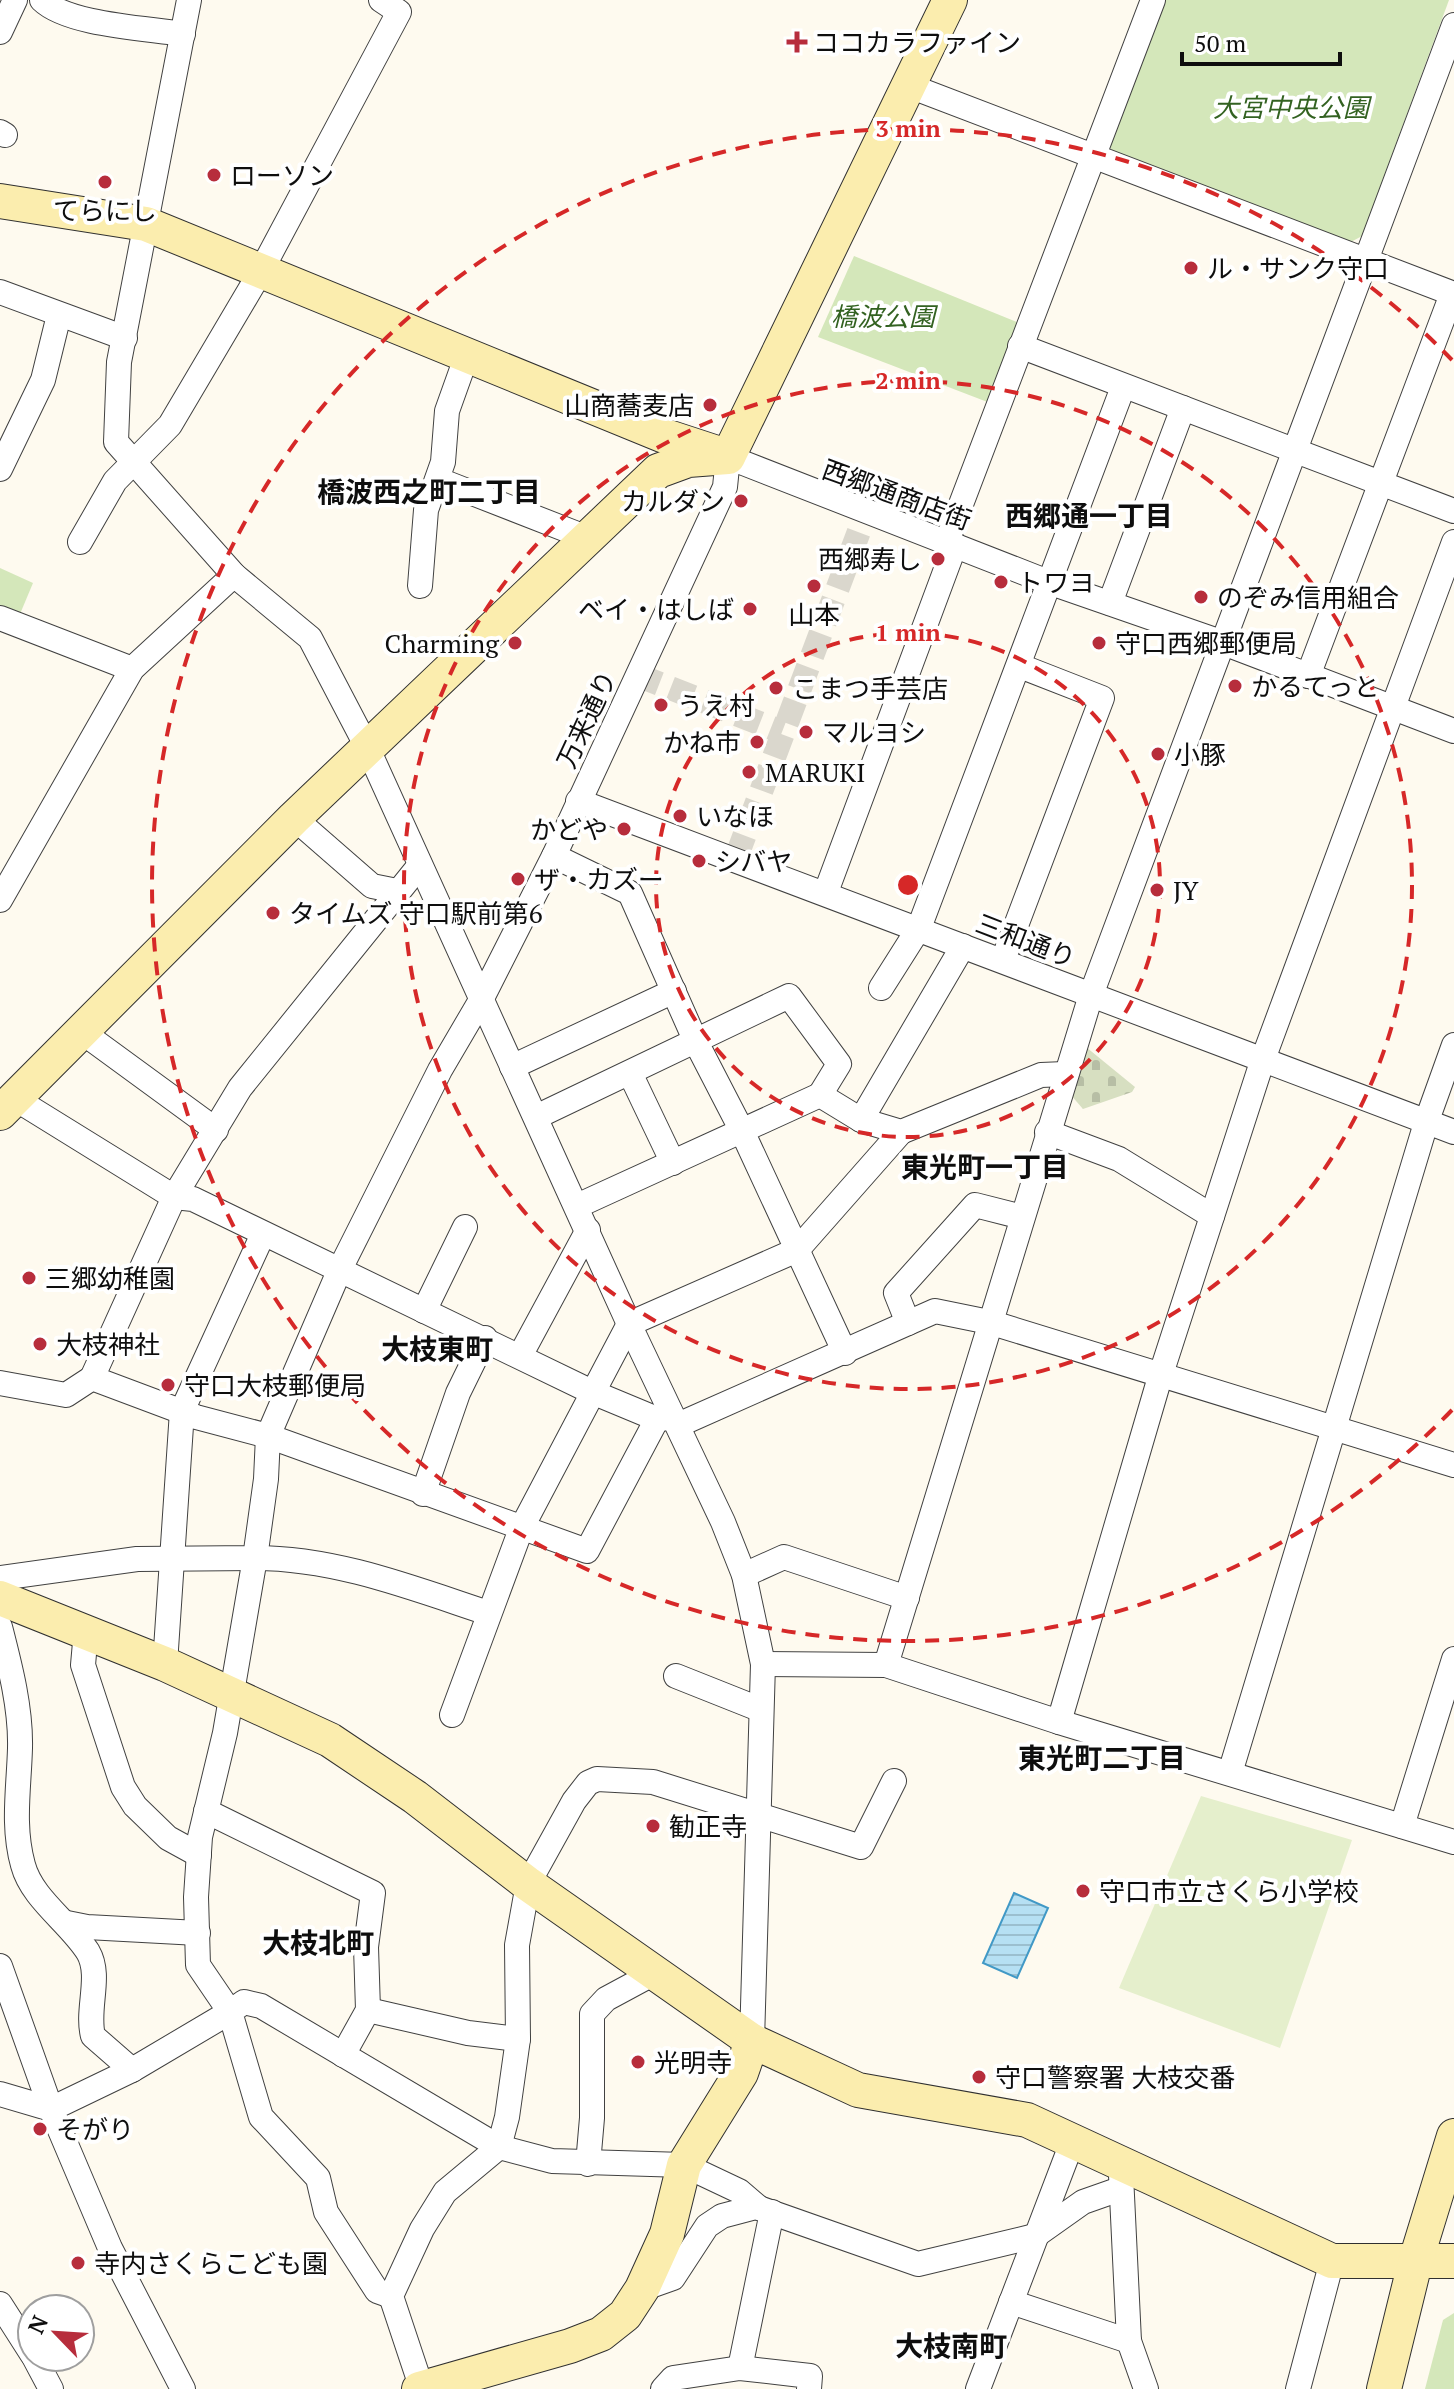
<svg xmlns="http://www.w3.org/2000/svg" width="1454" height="2389" viewBox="0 0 1454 2389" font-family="'PT Serif','Noto Sans JP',serif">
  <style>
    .cemetery { fill: url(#cemetery-stones) }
    .park { fill: #d4e7ba }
    .pitch { fill: #e5efcc }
    .water { fill: url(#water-rules); stroke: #4199c6; stroke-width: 2 }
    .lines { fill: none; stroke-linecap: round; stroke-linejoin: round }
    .street-tunnel { stroke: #dad7cd; stroke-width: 24; stroke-dasharray: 24 12; stroke-linecap: butt }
    .street-casing { stroke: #414141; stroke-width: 26 }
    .secondary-casing { stroke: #303030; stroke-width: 36 }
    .street { stroke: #fff; stroke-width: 24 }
    .secondary { stroke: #fbedae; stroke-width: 34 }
    .ring { fill: none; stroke: #d62828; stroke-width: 4; stroke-dasharray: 14 10 }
    .poi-dot { fill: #b72d3c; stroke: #fff; stroke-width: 3 }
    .labels { text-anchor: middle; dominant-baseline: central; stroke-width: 8; stroke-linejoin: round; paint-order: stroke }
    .poi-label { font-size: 26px; fill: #0e0e0e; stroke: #fff; text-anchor: start }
    .park-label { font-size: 26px; font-style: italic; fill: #336221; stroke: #fff }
    .street-label { font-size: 26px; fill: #0e0e0e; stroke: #fff }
    .neighbourhood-label { font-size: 28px; font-weight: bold; fill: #0e0e0e; stroke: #fff }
    .centre { fill: #d62828; stroke: #fff; stroke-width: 4 }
    .ring-label { font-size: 24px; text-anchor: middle; font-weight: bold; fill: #d62828; stroke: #fff; stroke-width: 8; stroke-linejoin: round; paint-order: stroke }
  </style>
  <defs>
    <pattern id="cemetery-stones" width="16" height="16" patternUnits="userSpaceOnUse" patternTransform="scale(2)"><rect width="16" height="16" fill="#d7dfc1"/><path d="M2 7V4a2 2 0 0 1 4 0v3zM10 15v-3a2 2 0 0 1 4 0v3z" fill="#b7bea5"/></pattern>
    <pattern id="water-rules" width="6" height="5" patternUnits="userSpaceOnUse" patternTransform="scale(2)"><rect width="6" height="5" fill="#b6e0f3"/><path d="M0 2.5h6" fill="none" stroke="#9bbfcf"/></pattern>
  </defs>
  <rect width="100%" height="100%" fill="#fefaef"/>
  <path class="cemetery" d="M1086,1047L1135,1087L1132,1092L1083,1109L1070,1094Z"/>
  <g class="park">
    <path d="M1163,0H1449L1362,236L1349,243L1117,156L1108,145Z"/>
    <path d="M854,256L1022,324L990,403L818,337Z"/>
    <path d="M0,568L33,583L20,614L0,606Z"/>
    <path d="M1454,2313V2389H1425L1443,2320Z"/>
  </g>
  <path class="pitch" d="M1201,1796L1352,1840L1280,2048L1119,1988Z"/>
  <path class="water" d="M1014,1893L1048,1908L1017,1978L983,1963Z"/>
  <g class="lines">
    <g class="street-tunnel">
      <path d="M637,675L782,732"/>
      <path d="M736,858L866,513"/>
    </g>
    <defs>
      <g id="street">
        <path d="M42,0C68,25 146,28 183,34"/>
        <path d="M189,0L119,362L116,442L234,575L310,638L367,747L629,1324L723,1522L744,1575L763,1664L752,2041"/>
        <path d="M0,32L15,0"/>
        <path d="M907,85L1454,294"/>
        <path d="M0,132L5,135"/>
        <path d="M0,292L125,338"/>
        <path d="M1020,346L1454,511"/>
        <path d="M0,469L43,380L59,315"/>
        <path d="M439,480L585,537"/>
        <path d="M947,541L1153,0"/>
        <path d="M80,542L115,481L170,425L261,271L399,12L381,0"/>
        <path d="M420,586L426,510L443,462L447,411L467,355"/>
        <path d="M1110,603L1183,408"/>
        <path d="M0,618L132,669"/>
        <path d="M1308,676L1452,294"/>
        <path d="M578,801L1454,1132"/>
        <path d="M294,818L372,886L397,891"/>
        <path d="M554,856L630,893L696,1042L742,1131L845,1353"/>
        <path d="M826,892L955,545"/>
        <path d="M0,900L132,669L234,575"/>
        <path d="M1003,960L1102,698L1020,666"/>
        <path d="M881,988L919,928L1123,387"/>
        <path d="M82,1032L216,1130"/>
        <path d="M512,1067L674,991"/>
        <path d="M630,1073L673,1163"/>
        <path d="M14,1098L174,1197L193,1199L592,1392L657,1419L670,1418"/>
        <path d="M536,1117L789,996L839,1064L820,1095"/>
        <path d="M861,1120L963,946"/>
        <path d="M1047,1132L1119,1159L1212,1216"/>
        <path d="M577,1206L820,1095L861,1120L901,1132L1041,1075L1065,1074"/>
        <path d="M424,1311L465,1227"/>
        <path d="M908,1323L896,1293L975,1205L1022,1217"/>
        <path d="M520,1356L588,1230"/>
        <path d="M92,1378L174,1197L240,1088L420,865"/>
        <path d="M0,1383L66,1395L92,1378L196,1417L268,1436L587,1551L657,1419"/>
        <path d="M678,1425L935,1311L989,1322L1454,1465"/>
        <path d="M423,1494L458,1393L485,1338"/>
        <path d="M744,1575L784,1557L907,1598"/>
        <path d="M0,1578L137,1559L255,1558L266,1479L268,1436L340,1269L440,1070L481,1000L554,856L725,487L728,457L1048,582L1221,642L1454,731"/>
        <path d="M0,1627C10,1666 21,1708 20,1748C19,1787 12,1826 23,1865C32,1899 69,1922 88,1952C102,1976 86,2009 93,2036L132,2070L51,2109L0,2094"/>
        <path d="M86,1631L83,1665L123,1787L135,1806L168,1838L199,1855"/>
        <path d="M165,1664L182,1411L263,1234"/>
        <path d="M763,1664L886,1665L1059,1722L1454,1842"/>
        <path d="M886,1665L1091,995L1454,25"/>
        <path d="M676,1676L759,1709"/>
        <path d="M452,1715L521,1529L629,1324L797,1250L901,1132"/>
        <path d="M1059,1722L1160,1377L1262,1062L1454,542"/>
        <path d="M1230,1773L1426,1123L1454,1045"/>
        <path d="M206,1811L373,1893L366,1947L368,2010L343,2055"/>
        <path d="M1402,1826L1454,1659"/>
        <path d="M67,1923L87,1927L198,1933"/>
        <path d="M0,1966L51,2109L110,2248L183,2389"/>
        <path d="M368,2010L468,2033L518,2039"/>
        <path d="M132,2070L230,2012L198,1965L196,1897L200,1837L225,1733L255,1558C336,1558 412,1588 488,1613"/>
        <path d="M588,2164L592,2118V2014L606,1999L658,1971"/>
        <path d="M1121,2175L1129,2341L1146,2389"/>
        <path d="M642,2289L673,2278L707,2226L722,2216L756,2207L918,2264L1035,2236L1083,2202L1120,2189"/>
        <path d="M391,2296L377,2291L326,2212L318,2178L261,2117L230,2012L244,2002L261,2006L499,2147L552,2161L684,2165L739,2191L759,2208"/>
        <path d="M1011,2302L1129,2341"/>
        <path d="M0,2304L32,2354"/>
        <path d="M34,2357L51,2389"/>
        <path d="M740,2368L772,2212"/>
        <path d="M422,2389L391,2296L422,2229L445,2192L499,2147L507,2117L518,2039L517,1945L528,1884L574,1801L588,1783L597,1779L653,1782L861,1847L894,1781"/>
        <path d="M663,2389L673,2378L740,2368L810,2376L809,2389"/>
        <path d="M978,2389L1073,2140"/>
        <path d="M1298,2389L1332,2261"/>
      </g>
      <g id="secondary">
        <path d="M0,201L146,224L662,435L720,454"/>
        <path d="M0,1113L294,818L658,471L688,460L728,457L950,0"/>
        <path d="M0,1598L165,1664L330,1740L415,1797L528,1884L752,2041"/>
        <path d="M419,2389L570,2346L601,2334L625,2315L642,2289L667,2234L684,2165L741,2073L752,2041L858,2090L1027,2120L1332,2261H1454"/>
        <path d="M1384,2389L1415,2263L1454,2136"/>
      </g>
    </defs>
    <use href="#street" class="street-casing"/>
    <use href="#secondary" class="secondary-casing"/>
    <use href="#street" class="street"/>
    <use href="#secondary" class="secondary"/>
  </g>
  <g class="ring">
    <circle cx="908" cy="885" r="252"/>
    <circle cx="908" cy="885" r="504"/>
    <path d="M1452 1410A756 756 0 1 1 1452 360"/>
  </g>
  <g class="poi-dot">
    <path d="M793 30h8v8h8v8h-8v8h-8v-8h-8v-8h8z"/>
    <circle cx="214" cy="175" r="8"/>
    <circle cx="105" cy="182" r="8"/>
    <circle cx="1191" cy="268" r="8"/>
    <circle cx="710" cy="405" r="8"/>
    <circle cx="741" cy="501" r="8"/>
    <circle cx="938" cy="559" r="8"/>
    <circle cx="1001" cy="582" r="8"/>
    <circle cx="814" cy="586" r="8"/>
    <circle cx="1201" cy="597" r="8"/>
    <circle cx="750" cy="609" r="8"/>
    <circle cx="515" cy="643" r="8"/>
    <circle cx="1099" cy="643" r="8"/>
    <circle cx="1235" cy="686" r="8"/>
    <circle cx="776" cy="688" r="8"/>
    <circle cx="661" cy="705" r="8"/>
    <circle cx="806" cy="732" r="8"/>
    <circle cx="757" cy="742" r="8"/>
    <circle cx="1158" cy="754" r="8"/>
    <circle cx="749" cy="772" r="8"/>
    <circle cx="680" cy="816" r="8"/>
    <circle cx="624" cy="829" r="8"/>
    <circle cx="699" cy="861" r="8"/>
    <circle cx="518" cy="879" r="8"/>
    <circle cx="1157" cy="890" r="8"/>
    <circle cx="273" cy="913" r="8"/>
    <circle cx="29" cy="1278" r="8"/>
    <circle cx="40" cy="1344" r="8"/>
    <circle cx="168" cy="1385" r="8"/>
    <circle cx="653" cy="1826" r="8"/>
    <circle cx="1083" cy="1891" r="8"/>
    <circle cx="638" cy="2062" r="8"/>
    <circle cx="979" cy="2077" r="8"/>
    <circle cx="40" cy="2129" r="8"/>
    <circle cx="78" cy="2263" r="8"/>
  </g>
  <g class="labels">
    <g class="poi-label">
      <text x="813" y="42">ココカラファイン</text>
      <text x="230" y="175">ローソン</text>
      <text x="105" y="210" text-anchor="middle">てらにし</text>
      <text x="1207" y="268">ル・サンク守口</text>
      <text x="694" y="405" text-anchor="end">山商蕎麦店</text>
      <text x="725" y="501" text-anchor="end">カルダン</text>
      <text x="922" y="559" text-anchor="end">西郷寿し</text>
      <text x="1017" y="582">トワヨ</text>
      <text x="1217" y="597">のぞみ信用組合</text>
      <text x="734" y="609" text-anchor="end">ベイ・はしば</text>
      <text x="814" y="614" text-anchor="middle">山本</text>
      <text x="499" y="643" text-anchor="end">Charming</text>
      <text x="1115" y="643">守口西郷郵便局</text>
      <text x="1251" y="686">かるてっと</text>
      <text x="792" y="688">こまつ手芸店</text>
      <text x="677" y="705">うえ村</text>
      <text x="822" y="732">マルヨシ</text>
      <text x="741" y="742" text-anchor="end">かね市</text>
      <text x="1174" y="754">小豚</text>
      <text x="765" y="772">MARUKI</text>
      <text x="696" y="816">いなほ</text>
      <text x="608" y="829" text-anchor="end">かどや</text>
      <text x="715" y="861">シバヤ</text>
      <text x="534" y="879">ザ・カズー</text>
      <text x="1173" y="890">JY</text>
      <text x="289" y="913">タイムズ 守口駅前第6</text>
      <text x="45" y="1278">三郷幼稚園</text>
      <text x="56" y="1344">大枝神社</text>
      <text x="184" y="1385">守口大枝郵便局</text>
      <text x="669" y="1826">勧正寺</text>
      <text x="1099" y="1891">守口市立さくら小学校</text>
      <text x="654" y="2062">光明寺</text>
      <text x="995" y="2077">守口警察署 大枝交番</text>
      <text x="56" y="2129">そがり</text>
      <text x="94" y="2263">寺内さくらこども園</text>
    </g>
    <g class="park-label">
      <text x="1291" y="107">大宮中央公園</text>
      <text x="883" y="316">橋波公園</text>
    </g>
    <g class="street-label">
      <text transform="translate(897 494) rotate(20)">西郷通商店街</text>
      <text transform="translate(586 719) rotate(-65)">万来通り</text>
      <text transform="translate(1026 940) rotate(21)">三和通り</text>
    </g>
    <g class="neighbourhood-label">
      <text x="429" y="491">橋波西之町二丁目</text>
      <text x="1089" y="515">西郷通一丁目</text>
      <text x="985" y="1166">東光町一丁目</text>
      <text x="437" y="1348">大枝東町</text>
      <text x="1102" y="1757">東光町二丁目</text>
      <text x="318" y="1942">大枝北町</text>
      <text x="951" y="2345">大枝南町</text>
    </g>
  </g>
  <circle cx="908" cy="885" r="12" class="centre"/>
  <g class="ring-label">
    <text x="908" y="137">3 min</text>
    <text x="908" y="389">2 min</text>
    <text x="908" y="641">1 min</text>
  </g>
  <g transform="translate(56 2333) rotate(295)"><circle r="38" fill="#ffffff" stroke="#9f9f9f" stroke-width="2"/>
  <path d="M0-6L14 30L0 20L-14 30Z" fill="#b72d3c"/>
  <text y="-12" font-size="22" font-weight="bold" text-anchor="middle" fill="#0e0e0e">N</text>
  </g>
  <path d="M1182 52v12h158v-12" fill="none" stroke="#0e0e0e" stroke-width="4"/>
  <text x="1194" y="52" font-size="24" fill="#0e0e0e" stroke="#ffffff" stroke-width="6" paint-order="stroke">50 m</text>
</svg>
